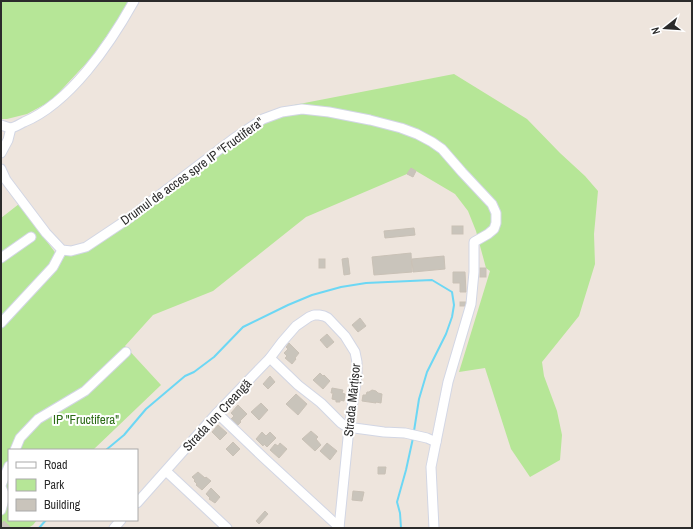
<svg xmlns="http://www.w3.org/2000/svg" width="693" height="529" viewBox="0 0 693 529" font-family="'Archivo Narrow',sans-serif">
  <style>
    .green { fill: #b6e697 }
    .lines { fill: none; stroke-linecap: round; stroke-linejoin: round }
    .stream { stroke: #6cd7f4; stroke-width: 2 }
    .building { fill: #c9c4bb; stroke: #c9c1b6 }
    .minor-casing { stroke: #d2d6e4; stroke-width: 11 }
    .minor { stroke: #fff; stroke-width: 9 }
    .labels { text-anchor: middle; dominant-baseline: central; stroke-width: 4; stroke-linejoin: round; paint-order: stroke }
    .street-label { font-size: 13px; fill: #2b2b2b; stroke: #fff }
    .park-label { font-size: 13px; fill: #2d6c17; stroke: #fff }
  </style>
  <rect width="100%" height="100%" fill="#eee5dd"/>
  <g class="green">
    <path d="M1,1H129L119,18L92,57L51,101L27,114L7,119H1Z"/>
    <path d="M454,74L527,119L560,153L585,176L598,191L594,234L595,264L579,316L542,362L544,376L557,411L562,435L560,460L530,477L511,449L485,368L459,372L490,271L486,268L476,231L468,211L455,194L411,168L407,174L306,217L213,291L153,315L125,346L161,385L93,450H9V520H37L33,525L28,528H1V218L19,204L60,259L65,254L90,250L204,164L249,132L269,121L296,113L294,105Z"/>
  </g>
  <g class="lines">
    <g class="stream">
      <path d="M106,450L124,435L146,409L185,376L194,372L214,357L243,327L288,305L312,295L341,287L366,283L432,280L452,292L454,305L452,317L446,334L427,372L419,399L414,431"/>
      <path d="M39,528L46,520"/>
      <path d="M401,528L400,513L397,502L406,470L413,438"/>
    </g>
  </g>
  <g class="building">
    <path d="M411,168L416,171L413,177L407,174Z"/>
    <rect x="452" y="226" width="11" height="8"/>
    <path d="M414,228L415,235L385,238L384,231Z"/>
    <path d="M411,253L412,272L374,275L372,257Z"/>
    <path d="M444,256L445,269L413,272L412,259Z"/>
    <path d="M348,258L350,274L344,275L342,259Z"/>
    <rect x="319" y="259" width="6" height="9"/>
    <rect x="480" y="268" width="6" height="9"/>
    <path d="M453,272H465L466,292H460V283H453Z"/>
    <rect x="460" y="302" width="8" height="4"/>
    <path d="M360,318L366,326L358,332L352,325Z"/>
    <path d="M327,334L334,342L327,348L320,340Z"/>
    <path d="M289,343L299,353L295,358L296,359L292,364L285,358L287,356L284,353L288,349L286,347Z"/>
    <path d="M320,373L323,376L324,375L330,381L323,389L313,380Z"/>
    <path d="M270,376L275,382L268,389L263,384Z"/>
    <path d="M332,388L343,390L342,393L345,394L344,401L340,400V402H336V400L332,399L333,393H331Z"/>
    <path d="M372,390L376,391L378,393L382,394L381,403L376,402V403L362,401L363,395H366L367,392H369Z"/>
    <path d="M296,394L307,404L298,415L286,404Z"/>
    <path d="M261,403L268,410L259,420L251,412Z"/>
    <path d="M238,405L247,414L240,421L241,422L237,426L230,420L234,416L231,413Z"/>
    <path d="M218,425L227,433L220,440L212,432Z"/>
    <path d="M311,431L318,437L316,439L321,445L315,451L302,439Z"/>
    <path d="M262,432L266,436L270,432L276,438L267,447L264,444L263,446L256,439Z"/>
    <path d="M233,442L240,449L233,456L226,449Z"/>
    <path d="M280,443L287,449L279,458L270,450L275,444L278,446Z"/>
    <path d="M327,443L337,451L330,460L320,451Z"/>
    <path d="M378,467H386L385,474H378Z"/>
    <path d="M198,472L205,478L206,477L211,481L202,490L196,485L197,484L194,481L195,480L192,477Z"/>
    <path d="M211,488L220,497L215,503L209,499L210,498L206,494Z"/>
    <path d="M353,491L364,492L362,501L352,500Z"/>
    <path d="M265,511L268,514L259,524L256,521Z"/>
    <path d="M4,521L11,528H1V525Z"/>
  </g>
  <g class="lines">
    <defs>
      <g id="minor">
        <path d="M1,125C4,126 7,127 10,128C14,128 20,124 24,122C70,103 110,44 134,1"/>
        <path d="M1,153L8,140L11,128"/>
        <path d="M1,169L6,180L46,233L62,250L71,251L86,247L128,219L233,139L263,119L282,112L302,109L329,112L370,120L401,128L417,134L432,142L442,149L462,172L492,204L496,213V223L494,229L488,234L474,242V272L471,304L448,382L431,467L434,528"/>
        <path d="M1,258L31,237"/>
        <path d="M1,323L53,267L62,250"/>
        <path d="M270,358L298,385L321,403L341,423L347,427L384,432L405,433L427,438L436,442"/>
        <path d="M217,413L264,458L339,527"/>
        <path d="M15,450L20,438L38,419L85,391L126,352"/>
        <path d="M166,471L227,528"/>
        <path d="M1,485L9,466"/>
        <path d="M1,487L5,496L1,510"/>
        <path d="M137,503L217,413L270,358L282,342L296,326L309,317L314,315H319L324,316L328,318L345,336L355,352L357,362V375L349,428L339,528"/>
        <path d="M114,528L121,520"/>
      </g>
    </defs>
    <use href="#minor" class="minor-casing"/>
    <use href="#minor" class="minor"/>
  </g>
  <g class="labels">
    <g class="street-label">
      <text transform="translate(192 171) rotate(-36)">Drumul de acces spre IP "Fructifera"</text>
      <text transform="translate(352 400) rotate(-84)">Strada Mărțișor</text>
      <text transform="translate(217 415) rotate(-47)">Strada Ion Creangă</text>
    </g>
    <g class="park-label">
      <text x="86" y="419">IP "Fructifera"</text>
    </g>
  </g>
  <rect width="693" height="529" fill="none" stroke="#2b2b2b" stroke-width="4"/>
  <rect x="8" y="449" width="130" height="72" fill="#ffffff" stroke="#aaaaaa"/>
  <rect x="16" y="462" width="20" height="6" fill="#ffffff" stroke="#aaaaaa"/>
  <text x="44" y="469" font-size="12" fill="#2b2b2b">Road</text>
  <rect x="16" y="479" width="20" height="12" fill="#b6e697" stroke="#aaaaaa"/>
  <text x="44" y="489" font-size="12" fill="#2b2b2b">Park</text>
  <rect x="16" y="499" width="20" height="12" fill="#c9c4bb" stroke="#aaaaaa"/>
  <text x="44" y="509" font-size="12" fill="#2b2b2b">Building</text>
  <g transform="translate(665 28) rotate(253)" stroke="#ffffff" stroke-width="3" paint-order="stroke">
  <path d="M0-3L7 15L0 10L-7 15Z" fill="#2b2b2b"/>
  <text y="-6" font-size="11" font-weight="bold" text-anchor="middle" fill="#2b2b2b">N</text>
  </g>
</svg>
